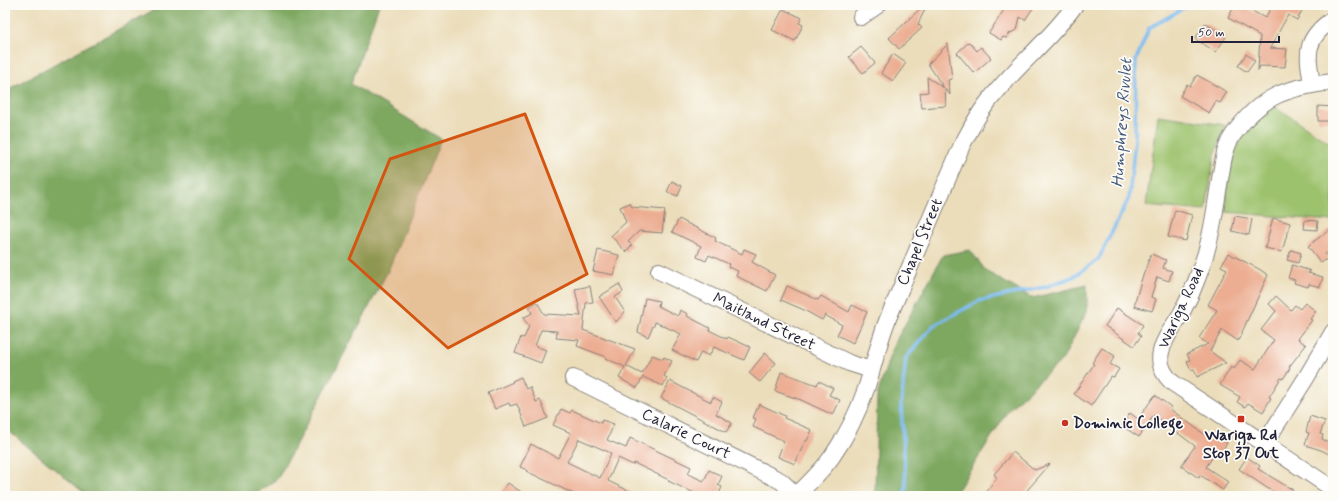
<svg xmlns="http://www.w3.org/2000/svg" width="1338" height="501" viewBox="0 0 1338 501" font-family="Mynerve,sans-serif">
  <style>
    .green { fill: #9dc26d; stroke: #607254 }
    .forest { fill: #7ea860; stroke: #50654e }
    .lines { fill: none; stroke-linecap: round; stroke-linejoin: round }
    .stream { stroke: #7dbcf1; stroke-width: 3.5 }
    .building { fill: #ecad92; fill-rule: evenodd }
    .minor-casing { stroke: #86807a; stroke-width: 18 }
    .minor { stroke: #fff; stroke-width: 16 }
    .marked { fill: #d45411; fill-opacity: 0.2; stroke: #d45411; stroke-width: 3; stroke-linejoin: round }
    .poi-dot { fill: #c8321e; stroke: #fdfcf7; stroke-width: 1.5 }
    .labels { text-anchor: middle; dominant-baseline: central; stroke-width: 3.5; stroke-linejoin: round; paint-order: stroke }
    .street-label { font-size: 16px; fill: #22223b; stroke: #fdfcf7 }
    .poi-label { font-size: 16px; font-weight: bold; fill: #22223b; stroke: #fdfcf7; text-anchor: start }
    .water-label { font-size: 17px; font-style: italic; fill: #42587b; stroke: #fdfcf7 }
  </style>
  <rect width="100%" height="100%" fill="#fdfcf7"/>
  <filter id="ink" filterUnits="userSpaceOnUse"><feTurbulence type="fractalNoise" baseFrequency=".025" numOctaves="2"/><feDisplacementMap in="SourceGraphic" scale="8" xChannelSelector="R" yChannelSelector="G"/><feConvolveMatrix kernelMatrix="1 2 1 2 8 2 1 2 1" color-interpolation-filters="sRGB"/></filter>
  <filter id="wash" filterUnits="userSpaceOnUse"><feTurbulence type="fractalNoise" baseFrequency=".012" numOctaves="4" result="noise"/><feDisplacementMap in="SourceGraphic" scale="16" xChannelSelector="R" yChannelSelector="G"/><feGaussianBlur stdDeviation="0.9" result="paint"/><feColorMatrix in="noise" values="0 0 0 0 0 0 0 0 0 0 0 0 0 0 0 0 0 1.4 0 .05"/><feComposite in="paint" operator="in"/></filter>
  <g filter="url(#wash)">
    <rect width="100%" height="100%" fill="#ebddba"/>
    <g class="green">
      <path d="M1273,105L1333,145V221L1225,212L1228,179L1235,149L1248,127Z"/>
      <path d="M1158,115L1225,125L1214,158L1206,211L1146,206Z"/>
    </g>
    <g class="forest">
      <path d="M163,5H379L351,84L441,139L388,271L278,478L253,496H88L5,428V91Z"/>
      <path d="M970,250L986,271L1032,298L1087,285V311L1063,359L1009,409L954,496H875L877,396L893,346L943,255Z"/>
    </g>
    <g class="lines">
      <path class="stream" d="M904,496L906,487L901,405L906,358L933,326L979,301L1045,287L1073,277L1098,260L1129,198L1135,140L1136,60L1149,28L1189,5"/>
    </g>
    <g id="blocks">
      <g class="building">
        <path d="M924,5H927L918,24L922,28L899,49L889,38Z"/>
        <path d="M1007,5H1035L1025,20L1020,17L1017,30L1010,33L1006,38L1003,37L1001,40L989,33Z"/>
        <path d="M1235,5H1241L1265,18L1272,6L1270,5H1305L1297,20L1288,15L1270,48L1287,49L1285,67L1260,66L1258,71L1260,36L1228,18Z"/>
        <path d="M783,9L802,18L799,23L803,25L795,41L772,30Z"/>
        <path d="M1205,23L1226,37L1216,52L1195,39Z"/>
        <path d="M969,42L977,51L981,47L991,58L974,73L957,53Z"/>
        <path d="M948,44L952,79L948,80L950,95L945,89L946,106L922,108L920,93L928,92L927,77L944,88L928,64Z"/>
        <path d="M861,47L875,63L863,73L849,57Z"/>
        <path d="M893,54L906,63L893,81L881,73Z"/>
        <path d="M1246,54L1255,61L1247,72L1238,66Z"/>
        <path d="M1197,75L1227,92L1220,103L1216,101L1209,113L1180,96L1187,84L1190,86Z"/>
        <path d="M1318,106L1333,107V121H1318Z"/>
        <path d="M672,181L682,186L678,196L667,192Z"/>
        <path d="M630,203L632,207L665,210L662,233L639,231L628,242L632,245L626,252L611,236L626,222L620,207Z"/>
        <path d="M1175,210L1192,215L1186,241L1168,237Z"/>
        <path d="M1235,216L1252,219L1249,235L1232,231Z"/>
        <path d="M1273,218L1290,223L1282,252L1265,248Z"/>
        <path d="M679,219L716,238L715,241L742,254L744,249L756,254L752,262L775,275L767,291L736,276L738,271L728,267L729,264L709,255L706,261L697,257L701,246L672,232Z"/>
        <path d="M1305,220L1318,221L1317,230L1304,229Z"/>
        <path d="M1333,227V248L1325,254L1328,258L1321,263L1308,246Z"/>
        <path d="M598,250L619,255L614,275L593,271Z"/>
        <path d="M1291,250L1301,253L1298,263L1287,260Z"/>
        <path d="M1228,253L1259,269L1268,275L1238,341L1222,330L1210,351L1226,363L1197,377L1194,369L1191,370L1187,361L1190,360L1187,354L1208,344L1199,338L1217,310L1208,305L1227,269L1221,266Z"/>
        <path d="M1151,254L1166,260L1163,268L1172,271L1169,281L1157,277L1151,297L1156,299L1152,311L1134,306L1141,281Z"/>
        <path d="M1292,265L1311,271L1308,273L1323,277L1320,287L1309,284L1308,287L1294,283L1295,280L1288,278Z"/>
        <path d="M619,284L623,292L615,297L625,312L616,322L599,297Z"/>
        <path d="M590,286L593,302L586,303L583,330L635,349L626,366L642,374L652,355L663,359L664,357L672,361L664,376L667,378L663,386L643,377L637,388L619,378L625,367L605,358L606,357L577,346L579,340L556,338L557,331L541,330L535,346L546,350L541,363L515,353L521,337L524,338L529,326L523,318L532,313L529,307L537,302L544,314L581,316L575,289Z"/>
        <path d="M787,286L818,300L821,296L849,312L852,305L867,312L853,343L837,335L842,325L825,315L822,320L804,310L781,300Z"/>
        <path d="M1276,296L1291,310L1295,305L1300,309L1305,303L1316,311L1310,319L1312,320L1298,339L1306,345L1289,367L1290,368L1283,379L1281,378L1269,397L1271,398L1263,412L1248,403L1245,407L1237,402L1240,397L1220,385L1231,367L1234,369L1240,360L1255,369L1274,340L1261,330L1276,311L1269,304Z"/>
        <path d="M645,298L659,301L658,306L678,316L680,310L688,314L687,316L710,328L709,330L727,339L728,337L750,347L744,360L714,347L709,356L701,352L696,362L672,350L681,334L655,322L654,326H653L648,337L638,332Z"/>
        <path d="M1117,308L1143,325L1138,333L1141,336L1134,346L1105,326Z"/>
        <path d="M1102,348L1115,356L1110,364L1119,369L1114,377L1111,376L1091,406L1074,394L1094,364L1092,363Z"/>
        <path d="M765,353L776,363L760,382L749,373Z"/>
        <path d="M781,372L817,385L819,381L833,388L829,395L840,400L833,415L801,400L775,391Z"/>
        <path d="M521,377L526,389L530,387L536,402L540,400L548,418L526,427L517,404L510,406L509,403L495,409L488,393L513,382L512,381Z"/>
        <path d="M670,381L711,402L713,397L722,402L716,414L732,423L726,432L661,398Z"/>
        <path d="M1155,395L1171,407L1170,409L1208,437L1211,432L1227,443L1219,455L1216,452L1206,467L1228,482L1223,490L1200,475L1199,478L1181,466L1195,446L1154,415L1139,437L1122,426L1130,413L1138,419Z"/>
        <path d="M759,404L785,416L784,418L812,430L807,441H805L795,464L778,457L784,441L753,427L756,419L753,418Z"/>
        <path d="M561,409L570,413L572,410L601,423L602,420L614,424L607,440L626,448L630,438L691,467L688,474L704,481L709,470L722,476L718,485L722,487L718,496H701L668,481L669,480L634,463L633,465L618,458L608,481L640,496H578L526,471L527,470L520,467L531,444L558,458L571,433L553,425ZM579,439L611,453L600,478L567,462Z"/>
        <path d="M1310,416L1325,421L1320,434L1323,435L1322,439L1333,445V456L1321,450L1305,445L1309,433L1306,432Z"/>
        <path d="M1013,452L1035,470L1050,464L1022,496H982L997,478L994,474Z"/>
        <path d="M1247,457L1260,466L1258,469L1293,490L1289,496H1279L1239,469Z"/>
        <path d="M508,483L527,496H499Z"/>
      </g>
    </g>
  </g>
  <g filter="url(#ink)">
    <use href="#blocks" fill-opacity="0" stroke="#86807a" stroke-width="1"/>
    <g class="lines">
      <defs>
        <g id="minor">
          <path d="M861,17L878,5"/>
          <path d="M1333,82C1287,87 1260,96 1233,135C1224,148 1223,163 1220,179C1217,196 1215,214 1211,232C1208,248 1203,263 1197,279C1193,290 1188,301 1182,312C1168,336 1146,359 1173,383L1333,489"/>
          <path d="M1312,84C1307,53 1304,39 1333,19"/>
          <path d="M659,271L849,363L871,370"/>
          <path d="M573,378L781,481L797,496"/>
          <path d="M1265,443L1306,378L1333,332"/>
          <path d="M796,496C809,483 823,470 833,455C847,435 858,412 866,389C874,365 879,340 889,316L962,145C969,132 976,118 985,106C1012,69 1049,42 1075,5"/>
        </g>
      </defs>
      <use href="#minor" class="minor-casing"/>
      <use href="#minor" class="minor"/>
    </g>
  </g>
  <path class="marked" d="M525,114L587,274L448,348L349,259L390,159Z"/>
  <g class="poi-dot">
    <rect x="1237" y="415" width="8" height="8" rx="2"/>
    <circle cx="1065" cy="423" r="4"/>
  </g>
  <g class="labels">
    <g class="street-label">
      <text transform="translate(920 242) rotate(-67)">Chapel Street</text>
      <text transform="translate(1181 308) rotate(-65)">Wariga Road</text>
      <text transform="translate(764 322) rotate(26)">Maitland Street</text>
      <text transform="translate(686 434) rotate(26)">Calarie Court</text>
    </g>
    <g class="poi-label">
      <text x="1073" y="423">Dominic College</text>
      <text x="1241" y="435" text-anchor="middle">Wariga Rd<tspan x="1241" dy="18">Stop 37 Out</tspan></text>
    </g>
    <g class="water-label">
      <text transform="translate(1122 123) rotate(-86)">Humphreys Rivulet</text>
    </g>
  </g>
  <rect width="1338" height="501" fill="none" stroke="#fdfcf7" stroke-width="20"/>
  <path d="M1192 36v6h87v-6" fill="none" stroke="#22223b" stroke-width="2"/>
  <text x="1198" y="36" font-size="12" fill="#22223b" stroke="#fdfcf7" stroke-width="3" paint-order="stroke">50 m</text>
</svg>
